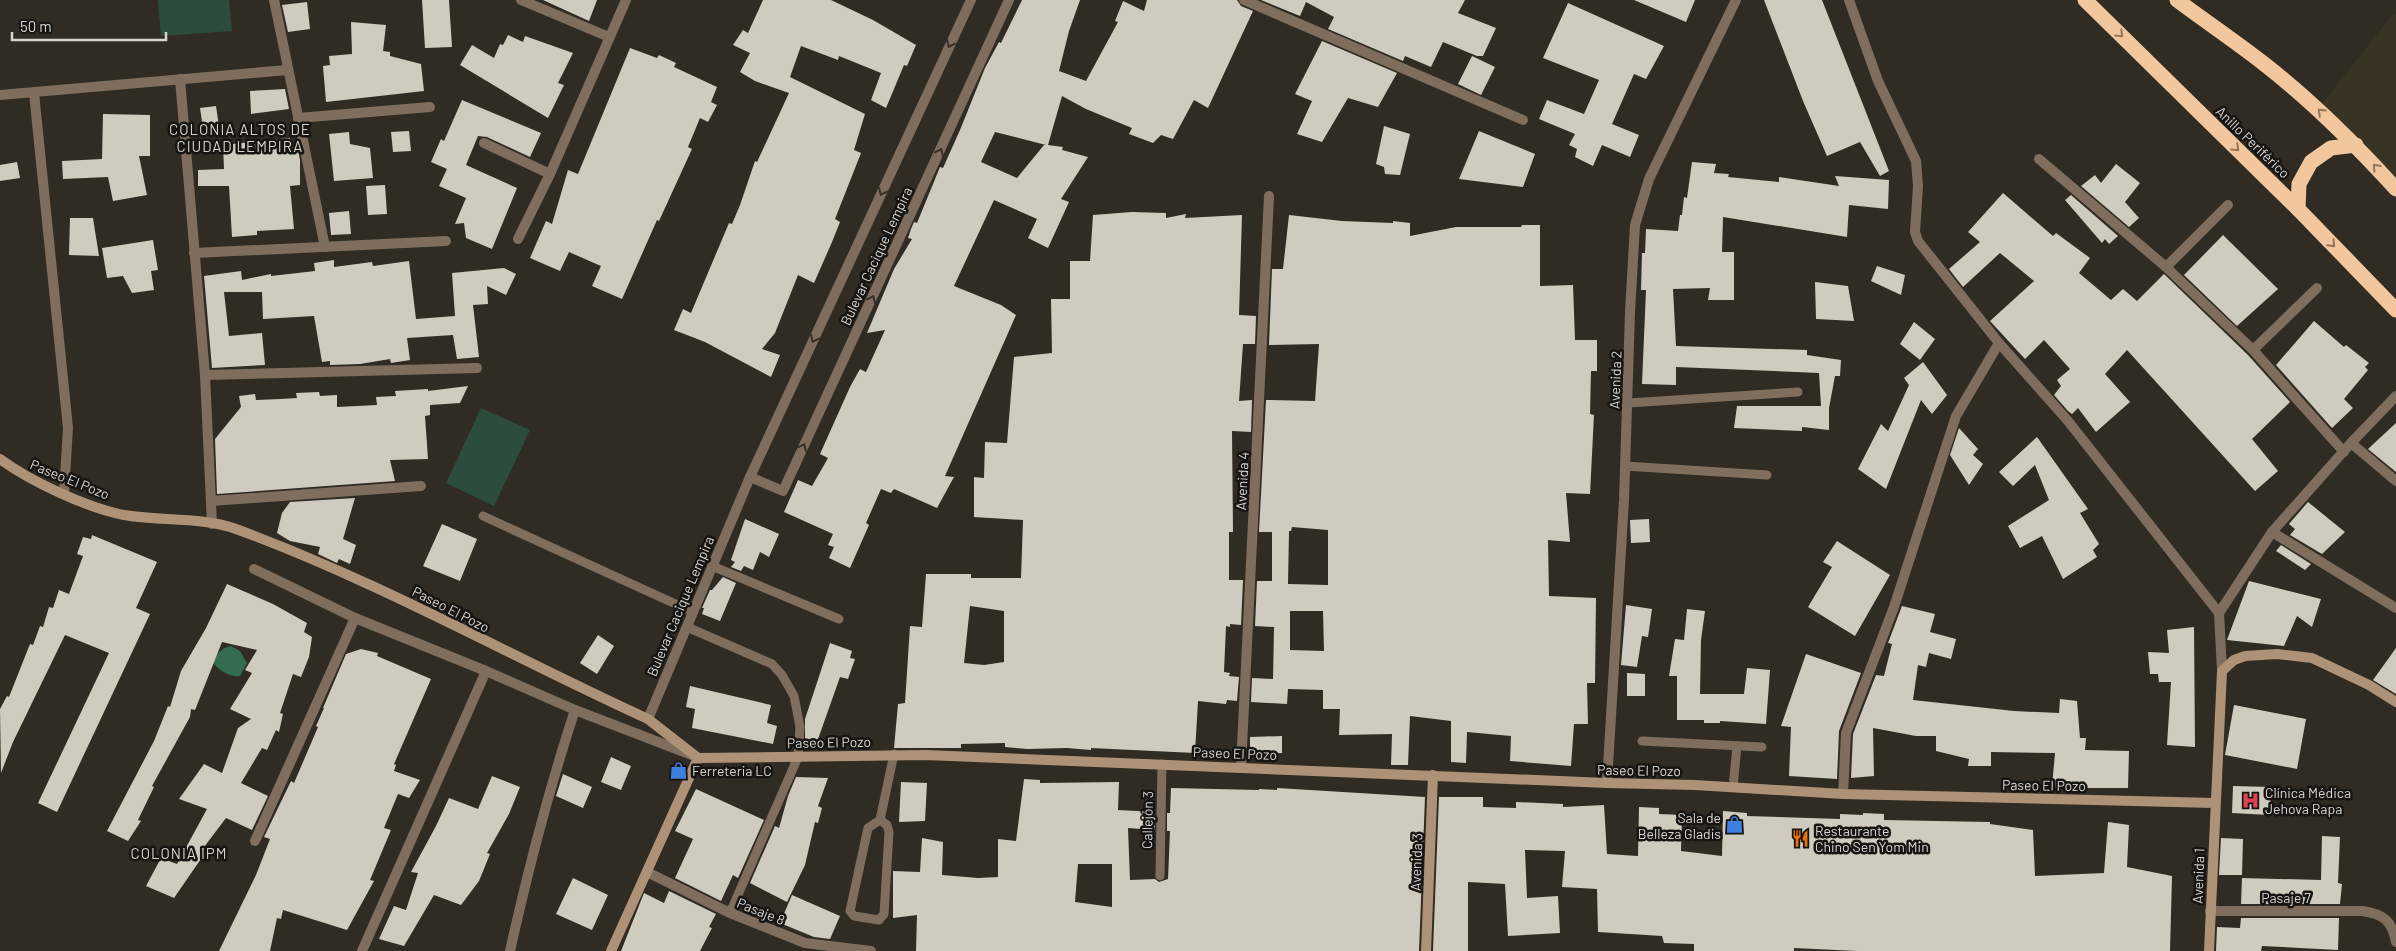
<svg xmlns="http://www.w3.org/2000/svg" width="2396" height="951" viewBox="0 0 2396 951" font-family="Barlow,sans-serif">
  <style>
    .built { fill: #393323 }
    .green { fill: #2c4d3c }
    .forest { fill: #346c50 }
    .building { fill: #cfcbbe; fill-rule: evenodd }
    .lines { fill: none; stroke-linecap: round; stroke-linejoin: round }
    .lane { stroke: #7f6e5d; stroke-width: 9 }
    .street { stroke: #7f6e5d; stroke-width: 10 }
    .secondary { stroke: #ae9277; stroke-width: 10 }
    .highway { stroke: #f3c79d; stroke-width: 15 }
    .oneway { stroke: #90775e }
    .oneway2 { stroke: #363028 }
    .labels { text-anchor: middle; dominant-baseline: central; stroke-width: 5; stroke-linejoin: round; paint-order: stroke }
    .street-label { font-size: 14px; fill: #d7d5cf; stroke: #161511 }
    .poi-label { font-size: 14px; fill: #d7d5cf; stroke: #161511; text-anchor: start }
    .neighbourhood-label { font-size: 15px; letter-spacing: 1px; fill: #d8d3c7; stroke: #161511 }
  </style>
  <rect width="100%" height="100%" fill="#302c23"/>
  <path class="built" d="M2396,14V191L2318,109L2392,15Z"/>
  <g class="green">
    <path d="M158,0H229L232,31L161,36Z"/>
    <path d="M481,408L530,430L494,506L446,483Z"/>
  </g>
  <path class="forest" d="M231,646L240,651L247,663L240,676C230,678 219,670 213,663C215,654 221,648 231,646Z"/>
  <g class="building">
    <path d="M422,0H449L452,47L425,48Z"/>
    <path d="M543,0H597L589,21Z"/>
    <path d="M763,0H831L873,20L916,45L907,66L904,65L886,108L871,100L881,73L839,56L838,60L801,46L790,77L865,114L854,150L861,153L835,219L840,222L832,242L814,283L798,275L775,333L762,349L780,355L771,377L705,342L674,330L683,309L691,313L729,223L732,224L740,205L755,161L757,162L789,93L755,81L740,72L750,53L733,45L743,30L748,33Z"/>
    <path d="M1022,0H1080L1069,31L1059,71L1086,81L1118,22L1115,21L1123,1L1144,11L1147,0H1237L1241,6L1253,11L1208,108L1194,100L1173,139L1161,135L1153,143L1129,134L1132,128L1086,109L1062,96L1048,145L1063,147L1062,150L1088,157L1061,199L1069,202L1048,248L1028,238L1037,219L994,200L954,286L1001,305L1016,315L945,476L954,477L937,508L894,489L891,493L881,489L866,523L869,525L850,568L829,558L834,547L828,545L833,534L784,512L798,480L812,486L828,458L820,454L850,387L860,369L866,372L885,330L867,333L894,269L912,239L908,238L911,229L914,222L917,223L940,167L943,168L960,130L985,68L999,42L1001,43ZM995,132L1046,145H1044L1017,178L981,162Z"/>
    <path d="M1261,0H1465L1458,13L1496,28L1483,56H1477L1443,42L1431,67L1405,56L1403,61L1328,29L1334,17L1306,2L1300,16Z"/>
    <path d="M1634,0H1695L1686,22Z"/>
    <path d="M1764,0H1822L1889,171L1880,176L1860,142L1827,156L1803,101Z"/>
    <path d="M307,2L310,29L288,32L282,5Z"/>
    <path d="M1568,3L1664,46L1646,79L1634,74L1612,124L1639,135L1630,157L1602,145L1593,166L1575,157L1577,149L1569,145L1575,134L1539,119L1547,100L1584,114L1599,80L1543,58Z"/>
    <path d="M351,22L386,25L383,51L390,52V56L421,64L424,91L326,102L323,66L330,65L329,56L352,54Z"/>
    <path d="M508,35L523,42L525,36L573,53L558,83L564,85L548,118L460,65L472,45L494,58L500,44L503,45Z"/>
    <path d="M1322,41L1397,73L1378,107L1348,98L1322,142L1297,134L1312,101L1295,94Z"/>
    <path d="M630,48L657,58L659,55L676,63L674,67L717,87L711,102L717,105L708,122L700,118L688,147L692,149L659,221L657,220L622,299L592,286L601,266L569,252L560,271L530,258L546,221L552,224L568,170L578,174Z"/>
    <path d="M1472,56L1495,67L1481,95L1458,84Z"/>
    <path d="M285,89L289,109L251,114L250,91Z"/>
    <path d="M462,100L541,133L530,157L487,137L478,136L466,165L517,188L492,249L466,238L464,223L455,224L466,198L439,186L447,169L431,162L441,139L444,141Z"/>
    <path d="M216,106L220,133L204,135L200,108Z"/>
    <path d="M103,114L150,115V156H139L147,195L113,201L108,177L63,179L62,161L102,159Z"/>
    <path d="M1384,126L1410,134L1400,175L1385,174L1384,167L1376,164Z"/>
    <path d="M409,131L411,151L393,152L391,132Z"/>
    <path d="M1479,131L1535,154L1523,187L1459,179Z"/>
    <path d="M349,132L350,144L370,148L373,178L334,181L329,134Z"/>
    <path d="M290,138L291,145H297L300,160V185L290,186L294,229L257,231V235L232,237L229,186H198V170L224,169L223,145Z"/>
    <path d="M17,162L20,178L0,181V165Z"/>
    <path d="M1692,162L1716,164L1714,173L1729,174L1728,177L1779,182V177L1839,186L1835,176L1889,180L1888,209L1849,205L1847,237L1723,217L1722,252H1734V300H1708L1710,288L1673,289L1676,346L1807,350V355L1841,360L1840,376H1835L1829,408V430L1802,427V431L1734,428L1737,406H1821L1819,373L1676,367V385L1642,384L1646,290H1641L1642,253H1645L1646,229L1678,231L1680,215H1682L1684,197L1687,198Z"/>
    <path d="M2116,164L2140,183L2125,202L2139,218L2129,227L2081,186L2095,175L2101,183Z"/>
    <path d="M385,185L387,214L368,215L366,186Z"/>
    <path d="M2003,193L2053,236L2056,233L2090,258L2079,273L2111,300L2123,289L2137,301L2164,274L2248,355L2290,402L2252,439L2278,471L2255,491L2127,350L2105,374L2130,402L2096,432L2078,408L2072,414L2068,411L2054,395L2061,386L2057,380L2070,369L2044,340L2025,359L1990,321L2034,281L2000,253L1963,287L1949,269L1980,242L1968,232Z"/>
    <path d="M2071,195L2118,236L2109,244L2105,239L2102,243L2065,200Z"/>
    <path d="M349,211L351,234L331,235L329,213Z"/>
    <path d="M1132,212L1166,213V218L1186,214L1185,218L1242,215L1239,315L1256,316L1255,344H1243L1239,401L1252,400L1251,432L1232,431L1233,532H1229V580H1243L1241,625L1230,624V627L1226,626L1224,672L1230,673L1229,676L1239,677L1237,701L1227,700L1226,704L1198,701L1195,753L1091,748V750L1067,748L1027,749L1005,747V743L961,744V748H894L898,704L905,703L910,626L922,627L926,574H971V578H1021L1023,520L974,517V477L984,478L985,442L1007,443L1014,357L1052,353L1051,299H1070V261H1090L1093,215ZM970,606L1004,611V662L984,665L964,663Z"/>
    <path d="M1289,215L1342,221L1393,223V221L1410,223V236L1456,227H1521L1522,225H1540V286L1573,285L1575,340H1597V371H1591L1590,414L1594,415L1590,494L1566,493L1570,542L1548,540L1549,596L1596,598L1595,683H1587L1588,724H1574L1571,766L1510,761L1511,736L1467,732L1466,763L1451,762V721L1410,716L1408,765H1391L1392,734L1339,735L1340,709H1323V690L1288,689L1287,704L1251,702L1252,678L1273,679L1274,627L1255,626L1257,581H1272V532H1259L1266,400L1315,401L1319,344L1269,345L1272,269H1283ZM1292,527L1328,530V585L1288,584L1289,531H1291ZM1290,611H1323L1324,651L1290,650Z"/>
    <path d="M70,218H93L99,256L69,255Z"/>
    <path d="M2223,235L2278,289L2237,326L2184,275Z"/>
    <path d="M153,240L158,270L151,271L154,290L132,293L123,276L107,278L102,248Z"/>
    <path d="M334,260V267L372,262L373,266L409,261L416,319L455,316L452,273L504,268L516,274L506,295L487,286L488,304L473,305L479,357L457,359L453,335L407,338L410,360L391,363L390,359L360,364L330,365V361L322,362L314,316L263,319L262,292H224L229,336L262,333L265,365L212,368L204,276L241,271L242,280L271,274V276L315,271L314,263Z"/>
    <path d="M1877,266L1905,275L1901,295L1871,281Z"/>
    <path d="M1815,282L1848,286L1854,321L1816,319Z"/>
    <path d="M2314,321L2344,347L2346,345L2369,363L2365,367L2368,370L2344,399L2353,408L2332,428L2276,365Z"/>
    <path d="M1914,322L1935,339L1920,360L1900,344Z"/>
    <path d="M1923,362L1947,395L1932,414L1921,400L1886,489L1858,469L1881,424L1888,431L1909,385L1904,378Z"/>
    <path d="M468,386L460,403L430,405V415L425,416L428,459L390,460L395,481L217,494L215,439L241,407L239,396L255,394L256,400L280,399L297,398L296,393L319,392L320,396L337,395V407L377,405L376,397L396,396L395,391L428,389V391Z"/>
    <path d="M2396,423V472L2368,449Z"/>
    <path d="M1959,428L1978,449L1973,455L1983,464L1969,485L1950,455Z"/>
    <path d="M2037,437L2088,509L2080,513L2099,544L2093,550L2097,557L2063,579L2042,536L2020,548L2008,526L2049,500L2035,465L2013,486L1999,472Z"/>
    <path d="M355,498L343,539L356,545L350,564L339,559L337,563L318,554L320,547L290,541L277,533L282,513L290,502Z"/>
    <path d="M2308,502L2345,532L2322,554L2290,535L2295,529L2289,524Z"/>
    <path d="M745,519L779,534L769,557L760,552L753,570L744,566L741,571L731,567L735,562L731,560Z"/>
    <path d="M1649,519L1650,542L1631,543L1630,520Z"/>
    <path d="M442,524L477,539L460,581L423,566Z"/>
    <path d="M92,535L157,562L136,608L150,614L57,812L38,803L109,653L65,635L13,742L1,773L0,709L7,696L9,697L30,644L33,645L40,626L43,627L49,607L53,608L59,590L69,594L83,556L77,554L83,537L91,539Z"/>
    <path d="M1837,541L1890,575L1855,636L1808,607L1832,567L1823,562Z"/>
    <path d="M2281,545L2311,564L2305,570L2276,551Z"/>
    <path d="M723,577L736,583L720,621L702,614L704,608H702L710,590H712Z"/>
    <path d="M2249,581L2321,599L2312,627L2297,616L2284,646L2227,640Z"/>
    <path d="M227,584L273,604L307,623L304,632L312,637L309,657L301,677L293,674L280,713L283,714L279,732L276,730L267,750L262,748L241,783L268,796L252,830L226,818L201,851L205,853L174,898L146,886L161,858L177,864L207,809L179,799L204,764L222,773L238,728L251,719L230,709L252,673L245,670L257,650L222,642L195,710L191,709L190,717L152,786L154,787L138,820L141,821L128,841L107,831L154,741L168,706L170,707L181,671L206,628Z"/>
    <path d="M1626,605L1652,609L1648,637L1642,636L1637,667L1621,665Z"/>
    <path d="M1902,606L1935,614L1930,632L1956,639L1951,659L1929,653L1926,667L1918,665L1913,700L2014,711L2059,713L2060,699L2077,701L2080,738H2086L2085,750L2129,751L2128,788H2082V790L2052,787L2055,753L1991,752V766H1968L1969,759L1936,751V736H1916L1873,728L1874,776L1851,778L1853,734L1876,675L1884,676L1892,644L1888,643Z"/>
    <path d="M1687,609L1705,611L1701,640L1700,694H1744L1747,668L1770,670L1766,724L1720,721V723H1704V720H1677V676H1669L1675,639L1684,640Z"/>
    <path d="M2194,627L2195,747L2167,745L2171,682H2159L2158,674H2150L2148,652L2169,653L2167,630Z"/>
    <path d="M598,635L614,646L597,674L580,663Z"/>
    <path d="M830,643L852,651L850,658L855,659L848,679L840,677L817,742L805,740V719Z"/>
    <path d="M2396,648V694L2373,680Z"/>
    <path d="M361,649L378,653L377,656L431,679L394,764L396,765L394,771L420,780L409,798L398,794L384,828L391,830L370,880L374,881L347,930L283,910L281,919L277,918L270,951H219L256,875L270,839L264,837L291,781L294,783L318,727L316,726L324,708H323L346,654Z"/>
    <path d="M1806,654L1861,673L1839,731L1837,779L1789,776L1791,727L1781,726Z"/>
    <path d="M1627,673L1645,674V696H1627Z"/>
    <path d="M690,686L771,705L767,723L777,726L773,744L692,728L695,709L686,707Z"/>
    <path d="M2234,705L2306,719L2297,769L2225,755Z"/>
    <path d="M1282,736V753L1250,754V737Z"/>
    <path d="M611,757L631,766L621,790L601,782Z"/>
    <path d="M563,774L592,787L583,808L556,796Z"/>
    <path d="M492,776L520,787L509,814L487,853L490,854L479,881L461,905L434,895L404,946L379,939L394,906L406,910L418,873L411,872L436,826L449,798L478,809Z"/>
    <path d="M796,777L828,778L818,806L822,808L818,823L815,822L805,865L787,902L750,883L775,826L779,828L788,796Z"/>
    <path d="M1024,779L1040,780V783L1119,782L1118,810L1155,812V830L1128,828L1130,880L1155,879L1159,882L1168,879L1170,831H1167V813H1170L1171,788L1259,790V789L1277,790V788L1425,797L1419,951H916L917,915L893,918V871L920,872L922,838L943,842L942,875L978,878L998,877V839L1016,841ZM1078,864H1112V907L1075,902Z"/>
    <path d="M901,782L927,783L925,821L899,822Z"/>
    <path d="M2233,786L2271,787L2270,815L2232,813Z"/>
    <path d="M696,789L764,820L738,878L733,875L721,901L675,878L693,839L675,831Z"/>
    <path d="M1439,797H1483V807L1516,808V802L1563,804V807L1604,805L1607,854L1638,856L1639,807L1659,808V814L1682,815L1681,851L1722,856L1723,811L1747,813V816L1840,819V814L1863,815V813L1884,814V820L1990,822V824L2033,830L2035,876L2104,873L2108,822L2129,825L2127,867L2172,876L2170,951H1857L1794,948V951H1694V944L1664,943L1662,936L1598,932L1597,889L1562,887L1565,851L1525,850L1527,898L1558,896L1560,933L1508,936L1505,884L1468,882V951H1433Z"/>
    <path d="M2322,836L2340,837L2338,883L2342,884L2340,904H2241L2242,878L2321,880Z"/>
    <path d="M2221,838L2243,839L2242,875H2219Z"/>
    <path d="M573,878L608,895L592,930L556,914Z"/>
    <path d="M669,891L716,914L709,927L712,928L700,951H621L644,893L664,903Z"/>
    <path d="M792,895L840,916L830,939L814,937L780,923Z"/>
    <path d="M2241,918H2339L2338,950L2262,946L2261,951H2216L2217,927L2240,928Z"/>
  </g>
  <g class="lines">
    <g class="lane">
      <path d="M1628,403L1798,392"/>
      <path d="M1625,466L1767,475"/>
      <path d="M483,516L693,612"/>
      <path d="M712,566L839,619"/>
      <path d="M687,627L772,664L782,675L794,696L800,727L798,757L730,913"/>
      <path d="M1642,741L1762,747"/>
      <path d="M1733,787L1737,746"/>
      <path d="M880,820L887,825L889,832L884,914L879,920L854,916L850,911L868,828Z"/>
      <path d="M880,820L894,754"/>
      <path d="M1160,876L1162,764"/>
    </g>
    <g class="street">
      <path d="M274,0L325,247"/>
      <path d="M521,0L609,37"/>
      <path d="M1244,0L1523,120"/>
      <path d="M1849,0L1878,81L1916,161L1918,186L1915,232L1918,241L1999,343L2068,421L2219,613L2222,671"/>
      <path d="M180,79L205,375L212,524"/>
      <path d="M34,93L68,428L64,493"/>
      <path d="M0,95L287,70"/>
      <path d="M298,118L430,107"/>
      <path d="M484,143L550,174"/>
      <path d="M2039,159L2166,267L2253,350L2344,452"/>
      <path d="M518,239L550,174L626,0"/>
      <path d="M194,253L446,241"/>
      <path d="M2166,267L2228,205"/>
      <path d="M2253,350L2317,288"/>
      <path d="M205,375L477,368"/>
      <path d="M2351,443L2396,396"/>
      <path d="M750,477L783,491L1009,0"/>
      <path d="M211,501L421,486"/>
      <path d="M2272,532L2396,608"/>
      <path d="M254,569L355,618L486,671L575,710L692,755"/>
      <path d="M2219,613L2272,532L2351,443L2396,481"/>
      <path d="M648,719L750,477L971,0"/>
      <path d="M1241,767L1269,196"/>
      <path d="M1607,783L1624,500L1630,312L1635,225L1649,179L1736,0"/>
      <path d="M1843,794L1846,733L1894,607L1956,416L1999,343"/>
      <path d="M255,841L355,618"/>
      <path d="M647,872L730,913L805,943L871,951"/>
      <path d="M2210,911H2362C2383,914 2392,920 2396,942"/>
      <path d="M362,951L486,671"/>
      <path d="M510,951C528,870 549,789 575,710"/>
    </g>
    <g class="secondary">
      <path d="M0,459C30,481 87,508 124,515C158,521 204,517 236,529C378,581 510,656 648,719L698,758L925,755L1607,783L1695,785L1843,794L2215,803"/>
      <path d="M611,951L698,758"/>
      <path d="M1426,951L1433,775"/>
      <path d="M2209,951L2222,671L2234,660L2245,656L2277,654L2312,658L2369,685L2396,702"/>
    </g>
    <g class="highway">
      <path d="M2085,0L2298,209L2396,310"/>
      <path d="M2177,0C2205,21 2235,41 2263,63C2312,101 2355,144 2396,189"/>
      <path d="M2298,209L2299,184L2311,162L2331,148L2356,145"/>
    </g>
  </g>
  <defs><path id="oneway-chevron" d="M-2-3.5L2.5 0L-2 3.5" fill="none" stroke-width="1.6" stroke-linecap="round" stroke-linejoin="round" transform="scale(1.25)"/></defs>
  <g class="oneway">
    <use href="#oneway-chevron" transform="translate(2120 34) rotate(44)"/>
    <use href="#oneway-chevron" transform="translate(2321 112) rotate(-137)"/>
    <use href="#oneway-chevron" transform="translate(2236 148) rotate(44)"/>
    <use href="#oneway-chevron" transform="translate(2376 167) rotate(-132)"/>
    <use href="#oneway-chevron" transform="translate(2332 244) rotate(46)"/>
  </g>
  <g class="oneway2">
    <use href="#oneway-chevron" transform="translate(950 44) rotate(115)"/>
    <use href="#oneway-chevron" transform="translate(940 152) rotate(-65)"/>
    <use href="#oneway-chevron" transform="translate(882 192) rotate(115)"/>
    <use href="#oneway-chevron" transform="translate(872 299) rotate(-65)"/>
    <use href="#oneway-chevron" transform="translate(814 339) rotate(115)"/>
    <use href="#oneway-chevron" transform="translate(803 447) rotate(-65)"/>
  </g>
  <defs>
    <symbol id="shop-bare" viewBox="-9 -9 18 18"><path d="M-5-2.5h2.3a2.7 3.5 0 0 1 5.4 0H5L5.5 6h-11ZM-1.5-2.5h3a1.5 2.3 0 0 0-3 0Z" fill="#3f7fe0" stroke="#161511" stroke-width="2.5" paint-order="stroke"/></symbol>
    <symbol id="hospital-bare" viewBox="-9 -9 18 18"><path d="M-5-5h3v3.5h4V-5h3V5h-3V1.5h-4V5h-3Z" fill="#e0444e" stroke="#161511" stroke-width="2.5" paint-order="stroke"/></symbol>
    <symbol id="restaurant-bare" viewBox="-9 -9 18 18"><path d="M-5-6h1v4h1v-4h1v4h1v-4h1v5L-1.5 .5V6h-2V.5L-5-1ZM5-6V6H3V1.5H1.5Q1.5-4 5-6Z" fill="#e8710a" stroke="#161511" stroke-width="2.5" paint-order="stroke"/></symbol>
  </defs>
  <g fill-rule="evenodd">
    <use href="#shop-bare" x="666" y="758" width="25" height="25"/>
    <use href="#hospital-bare" x="2238" y="788" width="25" height="25"/>
    <use href="#shop-bare" x="1722" y="812" width="25" height="25"/>
    <use href="#restaurant-bare" x="1788" y="826" width="25" height="25"/>
  </g>
  <g class="labels">
    <g class="street-label">
      <text transform="translate(2253 142) rotate(44)">Anillo Periférico</text>
      <text transform="translate(876 256) rotate(-65)">Bulevar Cacique Lempira</text>
      <text transform="translate(1615 380) rotate(-88)">Avenida 2</text>
      <text transform="translate(70 479) rotate(22)">Paseo El Pozo</text>
      <text transform="translate(1242 481) rotate(-87)">Avenida 4</text>
      <text transform="translate(680 606) rotate(-67)">Bulevar Cacique Lempira</text>
      <text transform="translate(451 609) rotate(27)">Paseo El Pozo</text>
      <text transform="translate(829 742) rotate(-1)">Paseo El Pozo</text>
      <text transform="translate(1235 753) rotate(2)">Paseo El Pozo</text>
      <text transform="translate(1639 770) rotate(1)">Paseo El Pozo</text>
      <text transform="translate(2044 785) rotate(1)">Paseo El Pozo</text>
      <text transform="translate(1147 820) rotate(-89)">Callejón 3</text>
      <text transform="translate(1416 862) rotate(-88)">Avenida 3</text>
      <text transform="translate(2198 876) rotate(-88)">Avenida 1</text>
      <text x="2286" y="897">Pasaje 7</text>
      <text transform="translate(761 911) rotate(22)">Pasaje 8</text>
    </g>
    <g class="poi-label">
      <text x="692" y="770">Ferreteria LC</text>
      <text x="2265" y="792">Clínica Médica<tspan x="2265" dy="16">Jehova Rapa</tspan></text>
      <text x="1721" y="817" text-anchor="end">Sala de<tspan x="1721" dy="16">Belleza Gladis</tspan></text>
      <text x="1815" y="830">Restaurante<tspan x="1815" dy="16">Chino Sen Yom Min</tspan></text>
    </g>
    <g class="neighbourhood-label">
      <text x="240" y="129">COLONIA ALTOS DE<tspan x="240" dy="17">CIUDAD LEMPIRA</tspan></text>
      <text x="179" y="853">COLONIA IPM</text>
    </g>
  </g>
  <path d="M12 32v8h154v-8" fill="none" stroke="#d7d5cf" stroke-width="2.5"/>
  <text x="20" y="32" font-size="15" fill="#d7d5cf" stroke="#161511" stroke-width="4" paint-order="stroke">50 m</text>
</svg>
